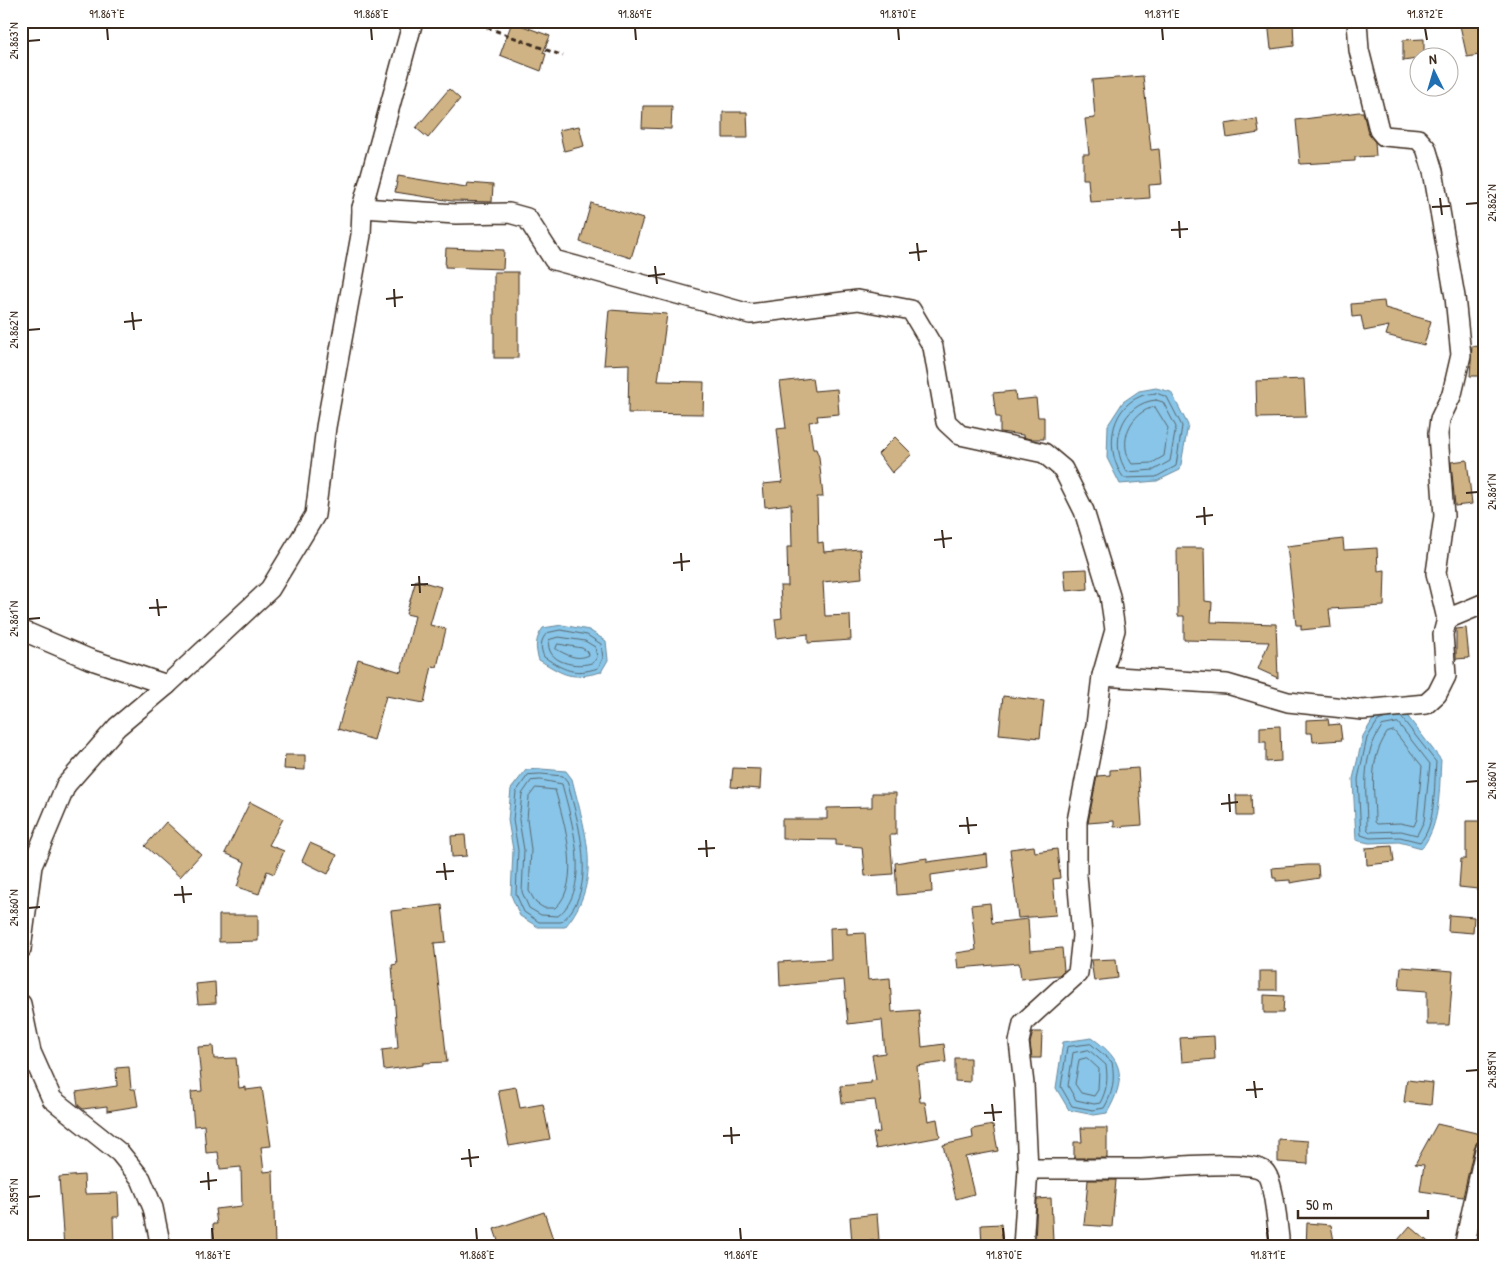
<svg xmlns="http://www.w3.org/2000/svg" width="1506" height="1268" viewBox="0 0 1506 1268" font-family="'Patrick Hand',sans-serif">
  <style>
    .water { fill: #88c5e8; stroke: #698797 }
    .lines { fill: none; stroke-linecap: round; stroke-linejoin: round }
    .shore { stroke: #5a686f; stroke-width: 1 }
    .building { fill: #cfb384; stroke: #3b2a1e }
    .street-casing { stroke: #3b2a1e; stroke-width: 22 }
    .path { stroke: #3b2a1e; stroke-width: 3; stroke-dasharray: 5 4; stroke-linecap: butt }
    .street { stroke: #fff; stroke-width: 19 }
    .ticks { fill: none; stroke: #3b2a1e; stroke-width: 2 }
    .neatline { fill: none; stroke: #3b2a1e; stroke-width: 2 }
    .ticks-label { font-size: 12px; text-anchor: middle; fill: #3b2a1e }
  </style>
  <rect width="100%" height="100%" fill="#fff"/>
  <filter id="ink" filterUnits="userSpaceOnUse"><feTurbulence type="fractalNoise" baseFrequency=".02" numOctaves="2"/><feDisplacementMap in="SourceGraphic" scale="10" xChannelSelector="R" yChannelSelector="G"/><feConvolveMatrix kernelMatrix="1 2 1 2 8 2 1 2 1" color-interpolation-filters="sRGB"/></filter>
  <g filter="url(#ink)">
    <g class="water">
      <path d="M1156,388L1171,392L1188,425L1180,470L1157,481L1120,484L1107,458L1108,425L1123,402L1139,391Z"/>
      <path d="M562,625L589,630L606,641L608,660L601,672C570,680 566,676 539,660C535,648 535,639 543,628Z"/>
      <path d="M1402,709L1441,760C1439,790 1441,823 1422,848L1399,842L1369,843L1356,840L1353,779L1363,736L1375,716Z"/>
      <path d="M541,769L566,771L572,779C585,832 604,880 565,927H538L520,916L511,895L513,850L508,820L511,789L526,770Z"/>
      <path d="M1092,1038C1125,1061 1126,1079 1107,1113L1094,1115L1069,1110L1056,1088L1063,1042Z"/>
    </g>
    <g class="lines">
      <g class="shore">
        <path d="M1156,393L1167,397L1182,426L1176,466L1156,477L1124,478C1105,454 1108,409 1141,396C1145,394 1151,394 1156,393Z"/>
        <path d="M1156,400L1163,402L1176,427L1170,461L1154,470L1127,472C1108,445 1121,403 1156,400Z"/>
        <path d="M1155,407L1168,428L1164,456L1152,463L1132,464C1117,443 1130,411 1155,407Z"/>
        <path d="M561,630L587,635L601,644L603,658L598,668C574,676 564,670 544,657C540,648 540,640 547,633Z"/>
        <path d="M559,637L585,641L595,647L597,657L594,662C578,669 544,663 549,640Z"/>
        <path d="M558,644L582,648L588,652L589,655C577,661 567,655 556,649Z"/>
        <path d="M1386,718L1378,721L1367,738L1358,779L1361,835L1370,838L1400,837L1420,842C1436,827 1434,784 1436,762L1401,717"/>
        <path d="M1398,723L1430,764L1424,821L1417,835L1401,831L1370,832L1367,829C1367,791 1359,761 1382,726Z"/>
        <path d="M1394,731L1422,766L1417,819L1414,826L1400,823L1377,824L1375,822C1375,788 1367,764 1387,733Z"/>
        <path d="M541,774L563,776L567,781C578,821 600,891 561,922H539L524,912L516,894L518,850L513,820L516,792L528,775Z"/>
        <path d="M541,780L562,784C571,819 593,888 558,916L541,915L529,908L522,892L524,850L519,820L522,794L531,781Z"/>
        <path d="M536,788L555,790C564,821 583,884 555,908H544L536,903L529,891L531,850L527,819L529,797Z"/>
        <path d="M1091,1044L1112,1062C1115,1080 1113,1093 1104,1108L1093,1110L1072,1106L1061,1087L1067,1047Z"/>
        <path d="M1089,1050L1106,1065C1108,1079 1107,1090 1100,1103L1094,1104L1076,1100L1068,1086L1073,1053Z"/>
        <path d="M1087,1058L1099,1069L1098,1090L1094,1096L1081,1093L1075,1084L1079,1060Z"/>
      </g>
    </g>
    <g class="building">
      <path d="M1268,21H1293L1294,46L1271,49Z"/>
      <path d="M1459,21H1481L1485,54L1467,57Z"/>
      <path d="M512,22L550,36L543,53L546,54L541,71L500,55Z"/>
      <path d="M1424,39V58L1403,61V40Z"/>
      <path d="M1143,76L1151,150L1159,149L1162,184L1149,185L1150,198L1090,202L1088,179H1083V154H1089L1085,119L1095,118L1092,80Z"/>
      <path d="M449,89L460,99L428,138L416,128Z"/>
      <path d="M643,106H672L671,129L642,128Z"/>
      <path d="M723,112H747L748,138H723Z"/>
      <path d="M1359,112H1363L1368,133L1375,142L1376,156L1355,157V161L1300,164L1296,120Z"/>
      <path d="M1257,119L1259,133L1227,138L1225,124Z"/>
      <path d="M579,126L584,146L564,151L559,130Z"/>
      <path d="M398,176L466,187L467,183L493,185L492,202L452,201L395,192Z"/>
      <path d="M591,203L643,219L631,258L580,242Z"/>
      <path d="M446,248L504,250L503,269L445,267Z"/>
      <rect x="494" y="272" width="24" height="86"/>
      <path d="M1384,301L1385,308L1431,321L1424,345L1386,335L1389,326L1364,331L1361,316L1352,317L1351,304Z"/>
      <path d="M609,310L667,314L658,381L704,382L703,414L628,413L629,364L604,365Z"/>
      <path d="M1472,346L1485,347V376H1470Z"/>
      <path d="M812,378L814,391L837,389L839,414L817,416L818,421L809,422L813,449H816L819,457L823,497H817L818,543L823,542L824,552L860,549L862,578L823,582L825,616L850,615L851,640L808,643V634L777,638L775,619L782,618L780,586H788L787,547H792L791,504L765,507L763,484L783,482L777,429L786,428L780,382Z"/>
      <path d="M1304,379L1306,417L1257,418L1256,381Z"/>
      <path d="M1015,391L1016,400L1036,398L1038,417H1044V439H1030L1023,437V435L1000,432V417H996L993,393Z"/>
      <path d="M895,437L912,454L892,473L878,454Z"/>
      <path d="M1467,460L1472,504L1455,506L1451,462Z"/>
      <path d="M1343,539L1344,550L1377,548L1378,571L1385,570L1384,606L1329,609L1331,627L1301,630V625H1296L1287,546Z"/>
      <path d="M1177,548H1204L1205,601L1212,602L1211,622L1276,624L1278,678L1258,669L1269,642L1184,640V616H1178Z"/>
      <path d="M1087,569L1088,589L1066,591L1064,570Z"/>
      <path d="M416,580L441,587L430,625L446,629L437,667L432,666L424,703L386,696L374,740L338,729L358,659L401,672L415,616L406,614Z"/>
      <path d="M1466,628L1469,658L1456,659V629Z"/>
      <path d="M1003,696L1044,701L1040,738L999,734Z"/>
      <path d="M1328,719L1329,725L1340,724L1342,740L1313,742L1312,733H1306V720Z"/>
      <path d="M1280,726L1281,761L1266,762V742H1260V727Z"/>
      <path d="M285,755H305V770L284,769Z"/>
      <path d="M733,768L761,769L760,789L731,787Z"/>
      <path d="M1138,768L1142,825L1114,827V821L1088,823L1097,776L1110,775V770Z"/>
      <path d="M872,793H896V835H890L893,874L865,876L862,847L836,845V840L782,839V819H827V808L872,807Z"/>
      <path d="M1236,795H1251L1252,816H1237Z"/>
      <path d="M250,802L283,819L269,845L284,851L274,874L267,871L259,894L237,887L245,862L225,853Z"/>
      <path d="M1466,821H1485L1478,889L1459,887L1461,859H1466Z"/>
      <path d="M166,822L201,854L180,877L145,846Z"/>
      <path d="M465,835L467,856L452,857L451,836Z"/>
      <path d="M310,843L337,855L328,874L302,861Z"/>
      <path d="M1034,846L1035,852L1057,849L1060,878L1053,879L1056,915L1018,918L1010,849Z"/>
      <path d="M1392,846L1394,862L1367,865L1366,848Z"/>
      <path d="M987,854L988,867L931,875L932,892L897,895L895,863L927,858V862Z"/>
      <path d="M1308,865H1318L1319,878L1290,883V880L1276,881V878H1273L1272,868Z"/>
      <path d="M990,903L992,923L1028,919L1030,951L1062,948L1064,970L1059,975L1021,979L1019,963L958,968L956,953L976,950L971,905Z"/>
      <path d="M442,905L446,942L434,943L447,1062L423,1063V1065L384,1070L382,1050L398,1048L392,965L397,964L391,911Z"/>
      <path d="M219,915H258V941L219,942Z"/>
      <path d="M1449,915L1474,917L1473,933L1448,931Z"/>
      <path d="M847,927V934L865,933L868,980L890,978L892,1012L919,1010L922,1047L944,1044L946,1062L917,1066L920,1102H925L928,1121L937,1119L940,1137L876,1149L873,1133L880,1132L875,1100L842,1103L840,1086L871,1083V1081L876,1080L872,1055L885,1053L882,1020L848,1024L844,980L780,986L779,962L831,959L830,928Z"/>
      <path d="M1116,959L1118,978L1094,981L1091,960Z"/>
      <path d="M1401,967L1453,971L1449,1025H1427V991L1399,989Z"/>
      <rect x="1260" y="971" width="17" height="19"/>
      <path d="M215,982L216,1003L198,1004L196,984Z"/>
      <path d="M1264,995L1284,996L1283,1013H1264Z"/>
      <path d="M1033,1032H1042L1041,1058H1032L1030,1043Z"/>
      <path d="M1214,1036L1215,1059L1182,1062L1180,1038Z"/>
      <path d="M213,1046L214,1059L236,1058L239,1088L246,1087V1090L262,1088L271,1146L261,1147L264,1172L273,1171L275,1247H213V1224H217L215,1209L242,1206L241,1167L220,1169L218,1152L206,1153L204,1125L194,1126L191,1092L202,1091L198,1047Z"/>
      <path d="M955,1058H970V1082L955,1081Z"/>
      <path d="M129,1067L131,1089H135L138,1106L107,1111V1106L83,1109L78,1105L76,1092L117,1086L116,1068Z"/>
      <path d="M1407,1080L1433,1083L1431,1105L1404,1102Z"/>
      <path d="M516,1087L520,1108L543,1104L550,1139L509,1146L498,1090Z"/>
      <path d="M1437,1124L1485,1135V1139L1477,1142L1474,1148L1463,1197L1420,1191L1424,1165L1415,1164Z"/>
      <path d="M993,1125L998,1151L965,1157L974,1194L956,1199L943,1145L973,1138L972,1129Z"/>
      <path d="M1081,1128H1107V1158H1074V1142H1082Z"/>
      <path d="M1278,1139L1308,1141V1164L1278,1162Z"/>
      <path d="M84,1175L85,1194L118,1193L119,1217H113L114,1247H64L59,1177Z"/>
      <path d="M1088,1180H1116L1112,1227L1084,1225Z"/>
      <path d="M1051,1198L1053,1241L1035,1242L1037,1199Z"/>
      <path d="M544,1212L554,1242L540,1247H500L494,1229Z"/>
      <path d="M877,1214L879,1240L852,1243L850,1217Z"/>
      <path d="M1307,1223L1331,1225L1335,1247H1306Z"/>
      <path d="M1001,1224L1003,1247H982L981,1225Z"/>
      <path d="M1410,1226L1434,1247H1392Z"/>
    </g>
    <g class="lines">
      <defs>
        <g id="street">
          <path d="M1357,21L1359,50L1379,130L1384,136L1418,139L1426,148L1433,171L1455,297L1461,355L1452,394L1440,419L1438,434L1444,516L1436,573L1447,619L1485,603"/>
          <path d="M362,208L456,214L509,213L527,218L554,260L750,314L858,300L911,310L933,347L946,422L960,435L1044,453L1063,469L1084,511L1110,596L1115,630L1102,676L1096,725L1077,821V875L1082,936L1078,973L1023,1023L1019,1042L1024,1084L1028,1169L1023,1247"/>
          <path d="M21,630L89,659L167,685L270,589L315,515L326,427L361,235L362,208L413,21"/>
          <path d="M1102,676L1227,684L1288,702L1363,710L1426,704L1437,694L1446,676L1443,634L1447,619"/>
          <path d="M21,949L32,866L66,785L117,727L167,685"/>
          <path d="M21,1004L31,1052L52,1099L120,1153L141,1179L153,1208L161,1247"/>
          <path d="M1028,1169C1065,1169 1102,1169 1139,1169C1161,1168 1250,1159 1264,1171C1274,1180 1277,1223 1279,1238L1278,1247"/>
          <path d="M1464,1247L1485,1150"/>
        </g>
      </defs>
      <use href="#street" class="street-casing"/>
      <path class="path" d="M470,21L563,56"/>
      <use href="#street" class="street"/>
    </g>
  </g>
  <path class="ticks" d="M107,28L108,40M371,28L372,40M635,28L636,40M898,28L899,40M1162,28L1163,40M1425,28L1427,40M28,41L40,40M1440,198L1442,215M1466,204L1478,203M1432,207L1450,206M1179,221L1180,238M1171,230L1188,229M917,243L919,261M909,253L927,251M655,266L657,284M648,276L665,274M394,289L395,307M386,299L403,297M132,312L134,330M124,322L142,320M28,330L40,329M1466,493L1478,492M1204,507L1205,525M1196,517L1213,515M942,530L944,548M934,540L952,538M681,553L682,571M673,563L690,561M419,576L420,593M411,585L428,584M157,599L159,616M149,608L167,607M28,619L40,618M1466,782L1478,781M1229,794L1230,812M1221,804L1238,802M967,817L969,834M959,826L977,825M706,840L707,857M698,849L715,848M444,863L446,880M436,872L454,871M182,886L184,903M174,895L192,894M28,908L40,907M1466,1071L1478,1070M1254,1081L1256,1098M1246,1090L1263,1089M992,1104L994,1121M984,1113L1002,1112M731,1127L732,1144M723,1136L740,1135M469,1149L471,1167M461,1159L479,1157M208,1172L209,1190M200,1182L217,1180M28,1197L40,1196M212,1228L213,1240M476,1228L477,1240M740,1228L741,1240M1003,1228L1004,1240M1267,1228L1268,1240"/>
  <rect width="1506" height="1268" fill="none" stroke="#fff" stroke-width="55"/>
  <g transform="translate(1434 72) rotate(355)"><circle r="24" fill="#ffffff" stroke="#b1aaa5"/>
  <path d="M0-4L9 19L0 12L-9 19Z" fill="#1f6fb2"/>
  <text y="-8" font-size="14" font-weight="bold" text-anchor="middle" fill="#3b2a1e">N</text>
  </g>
  <path d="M1298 1210v8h130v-8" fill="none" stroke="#3b2a1e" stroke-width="2.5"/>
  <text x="1306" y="1210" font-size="15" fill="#3b2a1e" stroke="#ffffff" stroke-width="4" paint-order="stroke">50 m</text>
  <rect x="28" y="28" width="1450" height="1212" class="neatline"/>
  <g class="ticks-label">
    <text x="107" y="18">91.867°E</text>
    <text x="371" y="18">91.868°E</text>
    <text x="635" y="18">91.869°E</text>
    <text x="898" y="18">91.870°E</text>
    <text x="1162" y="18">91.871°E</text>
    <text x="1425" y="18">91.872°E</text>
    <text transform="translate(14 41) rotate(-90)" y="4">24.863°N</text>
    <text transform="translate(1492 203) rotate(-90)" y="4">24.862°N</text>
    <text transform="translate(14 330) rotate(-90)" y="4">24.862°N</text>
    <text transform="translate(1492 492) rotate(-90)" y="4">24.861°N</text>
    <text transform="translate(14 619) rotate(-90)" y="4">24.861°N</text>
    <text transform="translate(1492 781) rotate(-90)" y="4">24.860°N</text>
    <text transform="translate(14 908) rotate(-90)" y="4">24.860°N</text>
    <text transform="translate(1492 1070) rotate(-90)" y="4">24.859°N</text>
    <text transform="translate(14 1197) rotate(-90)" y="4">24.859°N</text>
    <text x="213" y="1259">91.867°E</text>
    <text x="477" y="1259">91.868°E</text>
    <text x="741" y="1259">91.869°E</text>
    <text x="1004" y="1259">91.870°E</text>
    <text x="1268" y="1259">91.871°E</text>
  </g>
</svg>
